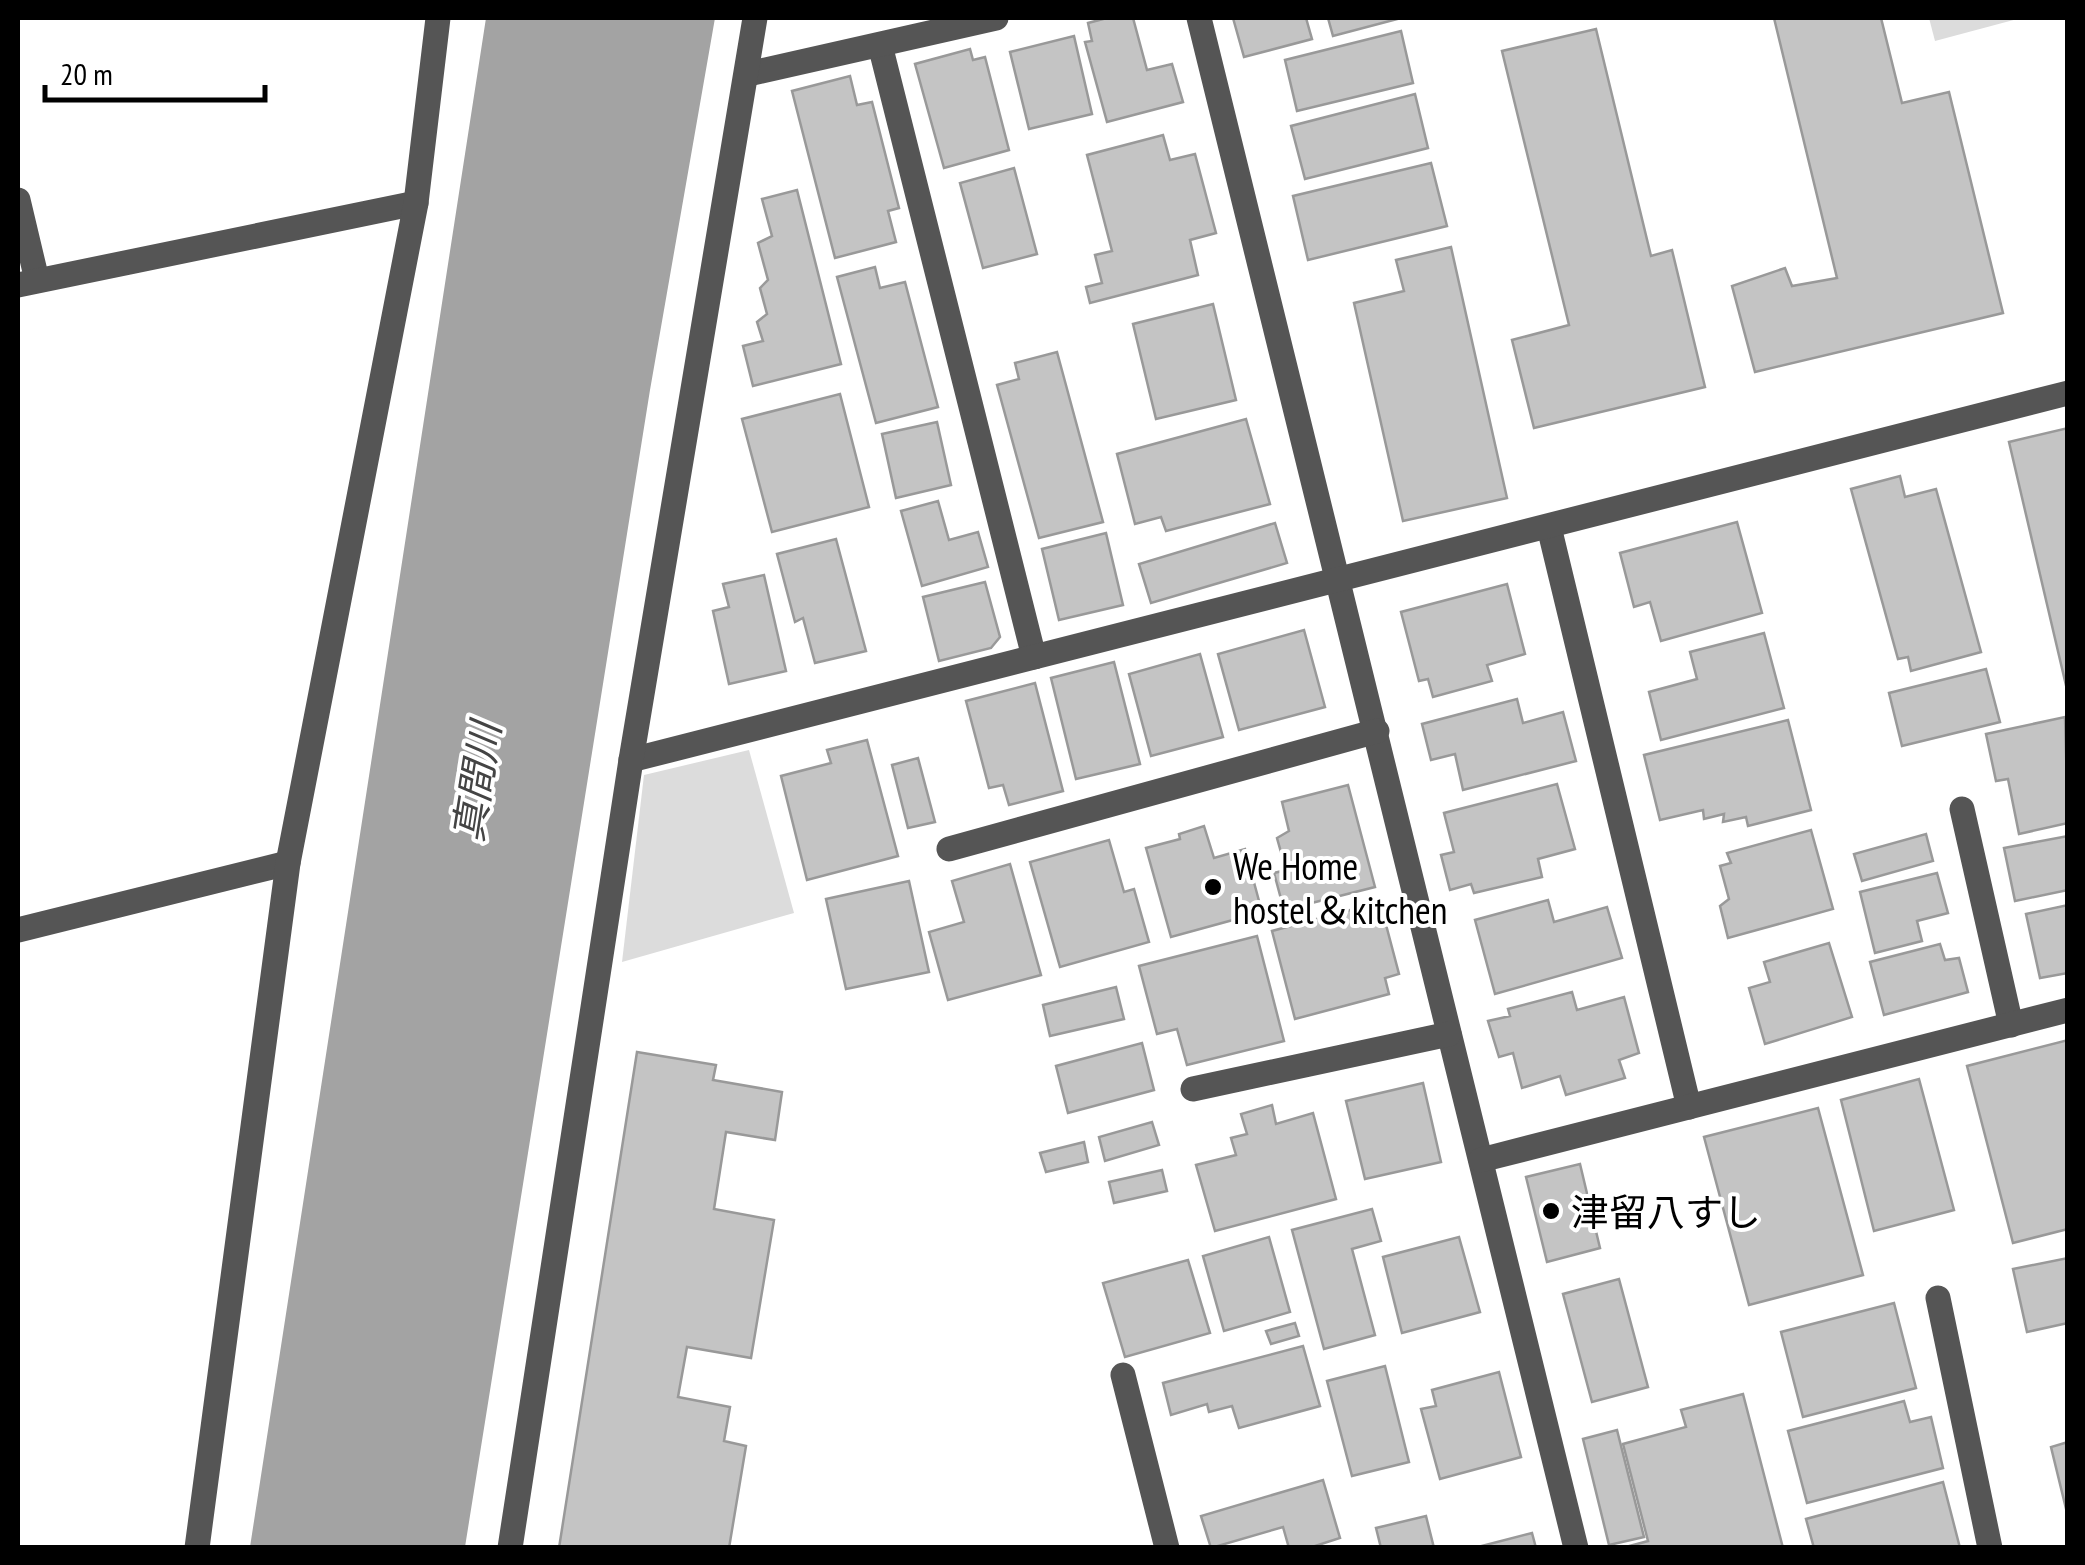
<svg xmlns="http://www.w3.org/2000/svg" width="2085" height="1565" viewBox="0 0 2085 1565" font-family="'PT Sans Narrow','Noto Sans JP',sans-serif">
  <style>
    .green { fill: #dcdcdc }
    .water { fill: #a3a3a3 }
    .building { fill: #c4c4c4; stroke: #999; stroke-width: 2.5 }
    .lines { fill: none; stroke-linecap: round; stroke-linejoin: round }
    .minor { stroke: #555; stroke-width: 25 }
    .poi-dot { fill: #000; stroke: #fff; stroke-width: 4 }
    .labels { text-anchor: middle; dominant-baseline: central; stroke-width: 8; stroke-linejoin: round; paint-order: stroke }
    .poi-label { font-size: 38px; fill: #000; stroke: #fff; text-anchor: start }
    .water-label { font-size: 40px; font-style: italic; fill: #444; stroke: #fff }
  </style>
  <rect width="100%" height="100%" fill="#fff"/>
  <g class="green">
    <path d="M1929,18H2021L1935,41Z"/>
    <path d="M749,750L794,913L622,962L644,775Z"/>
  </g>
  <path class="water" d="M486,18H715L650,390L465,1547H250Z"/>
  <g class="building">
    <path d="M1107,18H1133L1147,70L1172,64L1183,102L1107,122L1085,42L1092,41L1088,23Z"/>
    <path d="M1233,18H1306L1312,39L1244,57Z"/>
    <path d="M1328,18H1401L1333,36Z"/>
    <path d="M1774,18H1881L1902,103L1949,92L2003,313L1755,372L1732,286L1785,268L1792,286L1837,278Z"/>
    <path d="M1596,29L1651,256L1672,250L1705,387L1534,428L1512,340L1569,325L1502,51Z"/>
    <path d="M1401,31L1413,83L1297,111L1285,60Z"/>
    <path d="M1074,36L1092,114L1029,129L1010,52Z"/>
    <path d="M970,49L973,60L985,57L1009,150L944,168L915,64Z"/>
    <path d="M850,76L857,105L872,102L899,208L888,211L896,242L835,258L792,91Z"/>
    <path d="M1415,94L1428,148L1305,179L1291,126Z"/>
    <path d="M1163,135L1170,160L1195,154L1216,233L1190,240L1198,275L1090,303L1086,287L1102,283L1095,255L1112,251L1087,155Z"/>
    <path d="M1431,163L1447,226L1308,260L1293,196Z"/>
    <path d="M1014,168L1037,254L983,268L960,183Z"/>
    <path d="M797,190L841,364L753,386L743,346L763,341L757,322L767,314L760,288L768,280L758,243L772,236L762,199Z"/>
    <path d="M1451,247L1507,498L1403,521L1354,303L1404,291L1396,260Z"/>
    <path d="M875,267L880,288L905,282L938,407L876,423L837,277Z"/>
    <path d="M1213,304L1236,400L1156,419L1133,324Z"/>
    <path d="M1057,352L1103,522L1039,538L997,385L1019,379L1015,363Z"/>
    <path d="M840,394L869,507L772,532L742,419Z"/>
    <path d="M1246,419L1270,504L1166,531L1161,517L1135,524L1117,454Z"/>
    <path d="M937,422L951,485L896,498L882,434Z"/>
    <path d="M2068,428V694L2009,442Z"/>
    <path d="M1900,476L1905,497L1936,489L1981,652L1911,671L1908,657L1898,659L1851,489Z"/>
    <path d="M938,501L949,540L978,532L988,567L922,586L901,511Z"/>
    <path d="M1737,522L1762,613L1661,641L1650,602L1634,607L1620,553Z"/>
    <path d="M1275,523L1287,563L1151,603L1139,564Z"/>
    <path d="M1106,533L1123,605L1059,620L1042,549Z"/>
    <path d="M836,539L866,651L815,663L803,618L795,622L777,554Z"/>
    <path d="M764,575L786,671L729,684L713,611L729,607L723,584Z"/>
    <path d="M985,582L1000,637L991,648L939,661L923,597Z"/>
    <path d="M1507,584L1525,654L1487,665L1492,681L1433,697L1428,679L1419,681L1401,612Z"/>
    <path d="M1304,630L1325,707L1239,730L1218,654Z"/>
    <path d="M1764,633L1784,708L1661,740L1649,692L1697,679L1690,652Z"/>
    <path d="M1200,654L1223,737L1151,756L1129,674Z"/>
    <path d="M1114,662L1140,764L1076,779L1051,678Z"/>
    <path d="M1986,669L2000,722L1902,746L1889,693Z"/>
    <path d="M1035,683L1063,791L1009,805L1003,785L989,788L966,701Z"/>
    <path d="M1517,699L1523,723L1563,712L1576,761L1463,790L1455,754L1431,760L1422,724Z"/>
    <path d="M2065,717L2068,823L2019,834L2008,779L1996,781L1986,734Z"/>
    <path d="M1788,720L1811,810L1748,826L1746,817L1723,822L1724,814L1704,819L1703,810L1660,820L1644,755Z"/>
    <path d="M867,740L898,856L807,880L781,776L831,763L827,750Z"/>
    <path d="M918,758L935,822L908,828L892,765Z"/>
    <path d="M1557,784L1575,849L1538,859L1542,877L1474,893L1471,884L1450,890L1441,855L1454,852L1444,813Z"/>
    <path d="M1348,785L1375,887L1284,910L1274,873L1286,870L1277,838L1289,831L1282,802Z"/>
    <path d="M1204,826L1214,858L1245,849L1262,912L1171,937L1146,848L1180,839L1179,834Z"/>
    <path d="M1811,830L1833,909L1728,938L1720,906L1729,899L1720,866L1731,863L1727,853Z"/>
    <path d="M1926,834L1933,861L1862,881L1854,854Z"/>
    <path d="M2068,836V890L2015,901L2004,848Z"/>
    <path d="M1109,840L1124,892L1134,889L1149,942L1060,967L1030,862Z"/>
    <path d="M1010,864L1041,975L948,1000L929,932L964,922L952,881Z"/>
    <path d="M1937,873L1948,913L1917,921L1922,941L1875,953L1860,892Z"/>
    <path d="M909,881L929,972L846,989L826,899Z"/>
    <path d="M1548,900L1554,922L1607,907L1622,958L1495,994L1475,920Z"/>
    <path d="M1380,902L1399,974L1385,978L1389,994L1295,1019L1272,931Z"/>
    <path d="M2068,905V973L2040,978L2026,914Z"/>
    <path d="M1257,936L1284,1041L1187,1065L1177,1029L1157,1034L1139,966Z"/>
    <path d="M1829,943L1852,1017L1765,1044L1749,988L1770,982L1764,962Z"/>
    <path d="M1940,944L1945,960L1959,958L1968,992L1884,1015L1870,962Z"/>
    <path d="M1116,987L1124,1019L1050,1036L1043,1005Z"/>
    <path d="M1572,992L1577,1010L1624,997L1639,1053L1619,1060L1625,1078L1566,1095L1560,1076L1522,1088L1513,1053L1499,1057L1488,1021L1510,1016L1508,1009Z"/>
    <path d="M2068,1040V1229L2013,1243L1967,1066Z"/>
    <path d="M1142,1043L1154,1090L1068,1113L1056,1066Z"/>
    <path d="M637,1052L716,1065L713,1080L782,1092L775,1140L726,1132L714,1209L774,1220L751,1358L687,1347L678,1397L730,1407L724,1441L746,1446L729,1548H559Z"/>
    <path d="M1919,1079L1954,1210L1874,1231L1841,1100Z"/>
    <path d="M1423,1083L1441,1162L1365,1179L1346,1101Z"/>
    <path d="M1272,1105L1276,1124L1313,1113L1336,1199L1215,1231L1196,1165L1236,1155L1231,1138L1247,1134L1241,1114Z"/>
    <path d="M1818,1108L1863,1275L1749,1305L1704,1137Z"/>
    <path d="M1152,1122L1159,1145L1105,1161L1099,1137Z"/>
    <path d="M1084,1142L1088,1162L1046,1172L1040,1153Z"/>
    <path d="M1580,1164L1600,1248L1547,1262L1526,1177Z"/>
    <path d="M1162,1170L1167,1191L1114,1203L1109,1182Z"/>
    <path d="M1372,1209L1381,1241L1352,1249L1375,1335L1324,1349L1292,1230Z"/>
    <path d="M1269,1237L1290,1312L1224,1331L1203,1256Z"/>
    <path d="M1459,1237L1480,1312L1402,1333L1383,1257Z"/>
    <path d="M2068,1258V1323L2027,1332L2013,1269Z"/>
    <path d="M1188,1260L1210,1333L1125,1357L1103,1283Z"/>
    <path d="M1619,1279L1648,1387L1592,1402L1563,1294Z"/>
    <path d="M1894,1303L1916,1388L1803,1417L1781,1332Z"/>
    <path d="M1295,1323L1299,1336L1271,1344L1266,1331Z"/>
    <path d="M1303,1346L1320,1406L1239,1428L1232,1406L1209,1412L1207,1404L1171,1415L1163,1383Z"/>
    <path d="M1385,1366L1409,1462L1352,1476L1327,1381Z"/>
    <path d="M1499,1372L1521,1457L1440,1479L1421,1409L1436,1406L1432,1390Z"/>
    <path d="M1743,1394L1783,1548H1622L1648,1541L1623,1444L1686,1427L1681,1410Z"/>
    <path d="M1904,1401L1910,1422L1931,1417L1943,1468L1807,1503L1788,1431Z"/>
    <path d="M1617,1430L1644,1537L1609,1545L1583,1439Z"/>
    <path d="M2068,1442V1517L2051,1447Z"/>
    <path d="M1323,1480L1340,1538L1309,1548H1289L1283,1527L1211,1548L1201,1516Z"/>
    <path d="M1943,1482L1960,1548H1814L1806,1519Z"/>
    <path d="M1426,1516L1434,1548H1381L1376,1528Z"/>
    <path d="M1532,1533L1536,1548H1474Z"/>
  </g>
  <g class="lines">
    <g class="minor">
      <path d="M1199,18L1576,1548"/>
      <path d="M880,45L1034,657"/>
      <path d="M748,74L996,18"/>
      <path d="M18,200L37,280"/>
      <path d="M18,285L416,203"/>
      <path d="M1549,527L1689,1107"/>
      <path d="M631,760L2068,393"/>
      <path d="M1962,809L2011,1025"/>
      <path d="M949,849L1377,731"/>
      <path d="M18,930L288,863"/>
      <path d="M1193,1089L1449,1034"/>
      <path d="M1481,1160L2068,1010"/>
      <path d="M1938,1298L1990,1548"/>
      <path d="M1123,1375L1167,1548"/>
      <path d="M197,1548L288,863L416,203L438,18"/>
      <path d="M510,1548L631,760L755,18"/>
    </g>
  </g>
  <g class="poi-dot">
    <circle cx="1213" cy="887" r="10"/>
    <circle cx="1551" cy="1211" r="10"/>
  </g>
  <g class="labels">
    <g class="poi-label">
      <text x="1233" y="865">We Home<tspan x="1233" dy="44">hostel＆kitchen</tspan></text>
      <text x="1571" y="1211">津留八すし</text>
    </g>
    <g class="water-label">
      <text transform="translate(476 782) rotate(-81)">真間川</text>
    </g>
  </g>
  <rect width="2085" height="1565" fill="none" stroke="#000000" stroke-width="40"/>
  <path d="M45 85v15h220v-15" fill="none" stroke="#000000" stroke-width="5"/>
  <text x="60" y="85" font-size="30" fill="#000000" stroke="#ffffff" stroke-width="8" paint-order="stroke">20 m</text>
</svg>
